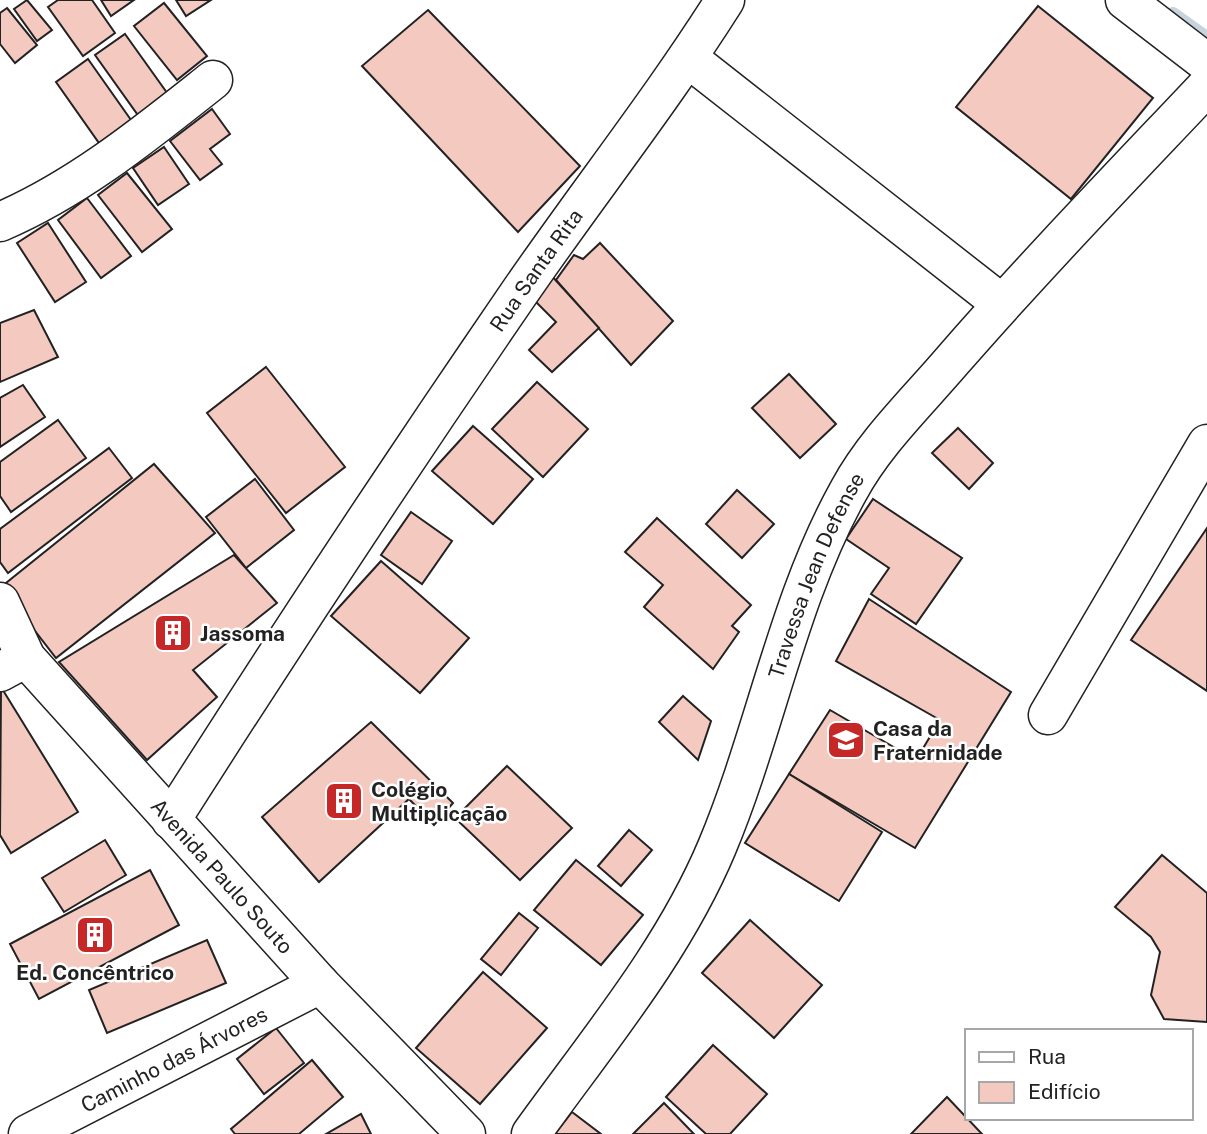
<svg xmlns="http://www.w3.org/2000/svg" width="1207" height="1134" viewBox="0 0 1207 1134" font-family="'Public Sans',sans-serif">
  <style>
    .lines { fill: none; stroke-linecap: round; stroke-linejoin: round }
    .stream { stroke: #c7d3dd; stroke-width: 12 }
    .building { fill: #f3c9c0; stroke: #222; stroke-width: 2 }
    .minor-casing { stroke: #222; stroke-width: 41 }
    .major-casing { stroke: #222; stroke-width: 41 }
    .minor { stroke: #fff; stroke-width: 38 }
    .major { stroke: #fff; stroke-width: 38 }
    .labels { text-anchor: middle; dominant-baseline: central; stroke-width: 5; stroke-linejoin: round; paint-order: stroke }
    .street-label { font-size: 21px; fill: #222; stroke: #fff }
    .poi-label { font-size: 21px; font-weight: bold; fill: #222; stroke: #fff; text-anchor: start }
  </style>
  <rect width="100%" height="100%" fill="#fff"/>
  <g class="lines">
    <path class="stream" d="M1173,13L1207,37"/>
  </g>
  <g class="building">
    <path d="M27,0L52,30L37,41L14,9Z"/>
    <path d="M58,0H92L115,33L83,56L48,7Z"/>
    <path d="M101,0H134L111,16Z"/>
    <path d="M176,0H211L186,16Z"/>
    <path d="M164,3L207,56L177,80L134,26Z"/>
    <path d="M1038,6L1153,98L1071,199L956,107Z"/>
    <path d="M7,8L37,45L15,63L0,44V13Z"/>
    <path d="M428,10L580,166L518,232L362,66Z"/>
    <path d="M125,34L170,97L140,118L95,55Z"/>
    <path d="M88,59L131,120L99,143L56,82Z"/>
    <path d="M212,109L230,134L210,149L222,164L200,180L170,141Z"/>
    <path d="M164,147L189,184L158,205L133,168Z"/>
    <path d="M127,173L172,229L142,252L98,195Z"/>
    <path d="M87,198L131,256L101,278L58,220Z"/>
    <path d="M48,223L86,282L55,302L17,243Z"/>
    <path d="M600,243L673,321L631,365L556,280L574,255L583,259Z"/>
    <path d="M550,274L599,328L552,372L529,350L556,322L530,296Z"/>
    <path d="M34,310L58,357L0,382V323Z"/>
    <path d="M266,367L345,467L286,513L207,413Z"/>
    <path d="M789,374L836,424L800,458L752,408Z"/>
    <path d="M537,382L588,429L543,477L492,429Z"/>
    <path d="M23,385L45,417L0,447V398Z"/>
    <path d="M58,420L86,458L11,512L0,496V462Z"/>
    <path d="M473,426L533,479L493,524L432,471Z"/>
    <path d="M958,428L993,463L969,489L932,453Z"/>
    <path d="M109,448L132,478L8,573L0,562V529Z"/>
    <path d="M154,464L215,533L56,658L1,587Z"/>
    <path d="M255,479L294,530L246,568L206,517Z"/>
    <path d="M737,490L774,524L742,558L706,524Z"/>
    <path d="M873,499L962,558L916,624L871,594L889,568L846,539Z"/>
    <path d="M411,512L452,541L422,584L381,555Z"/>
    <path d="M657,518L751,605L732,626L739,632L713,669L644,607L663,585L625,552Z"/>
    <path d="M1207,528V691L1131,640Z"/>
    <path d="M234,555L277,603L193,670L217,697L147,760L59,662Z"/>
    <path d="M381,561L469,638L420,693L331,616Z"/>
    <path d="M869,599L1011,692L915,848L789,774L830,710L916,760L940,720L836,661Z"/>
    <path d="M1,687L78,812L11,853L0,835Z"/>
    <path d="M683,696L711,721L698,760L659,722Z"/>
    <path d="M371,722L453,803L434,825L409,799L319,882L262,817Z"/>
    <path d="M507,766L572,828L520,880L455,818Z"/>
    <path d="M789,774L882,832L839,901L745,843Z"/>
    <path d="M629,830L652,850L621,886L598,866Z"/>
    <path d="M105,840L126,875L64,912L42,878Z"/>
    <path d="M1162,855L1207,893V1022L1164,1019L1151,995L1160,952L1151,937L1115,907Z"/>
    <path d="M576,860L643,915L601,965L534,910Z"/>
    <path d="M150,870L179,925L39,999L10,944Z"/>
    <path d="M519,913L538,928L501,975L481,959Z"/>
    <path d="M750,920L822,985L774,1038L702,973Z"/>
    <path d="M207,940L226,983L107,1033L89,990Z"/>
    <path d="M483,972L547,1028L480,1104L416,1048Z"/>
    <path d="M276,1028L304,1063L264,1094L237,1059Z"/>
    <path d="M713,1045L767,1094L730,1134H706L666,1097Z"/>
    <path d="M312,1060L343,1097L299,1134H235L231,1129Z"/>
    <path d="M947,1097L982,1134H911Z"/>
    <path d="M664,1103L694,1134H633Z"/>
    <path d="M572,1112L601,1134H555Z"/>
    <path d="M361,1114L371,1134H326Z"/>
  </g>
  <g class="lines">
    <defs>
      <g id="minor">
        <path d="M1125,0L1207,63"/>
        <path d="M688,58L1002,304"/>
        <path d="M0,222C79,188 146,133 213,80"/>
        <path d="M0,672L26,658"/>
        <path d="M1048,715L1207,444"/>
        <path id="s1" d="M171,820C283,644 397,471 515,299C584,198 660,103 725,0"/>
        <path id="s2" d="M28,1134L320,984"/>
        <path id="s3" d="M531,1134C597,1042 673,952 717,847C766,730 787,601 849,490C875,442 917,402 952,361C1034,267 1121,177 1207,86"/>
      </g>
      <g id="major">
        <path id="s4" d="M0,602L26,658L320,984L466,1134"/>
      </g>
    </defs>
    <use href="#minor" class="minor-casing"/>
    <use href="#major" class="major-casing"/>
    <use href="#minor" class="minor"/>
    <use href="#major" class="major"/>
  </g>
  <defs>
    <symbol id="building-square" viewBox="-11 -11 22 22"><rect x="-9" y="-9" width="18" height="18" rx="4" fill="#c62828" stroke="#fff"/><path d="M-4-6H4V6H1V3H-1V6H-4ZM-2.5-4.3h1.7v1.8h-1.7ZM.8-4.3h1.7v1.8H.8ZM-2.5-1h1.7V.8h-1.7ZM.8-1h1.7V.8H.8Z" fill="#fff"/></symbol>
    <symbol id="school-square" viewBox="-11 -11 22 22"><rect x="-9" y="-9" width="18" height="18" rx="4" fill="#c62828" stroke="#fff"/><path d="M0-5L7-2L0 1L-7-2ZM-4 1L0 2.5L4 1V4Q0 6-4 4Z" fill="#fff"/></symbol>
  </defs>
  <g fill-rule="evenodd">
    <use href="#building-square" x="151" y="611" width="44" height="44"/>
    <use href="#school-square" x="824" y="718" width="44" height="44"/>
    <use href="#building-square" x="322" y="779" width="44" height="44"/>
    <use href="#building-square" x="73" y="913" width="44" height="44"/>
  </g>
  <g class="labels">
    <g class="street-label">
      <text stroke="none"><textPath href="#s1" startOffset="660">Rua Santa Rita</textPath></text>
      <text stroke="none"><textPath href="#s3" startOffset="632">Travessa Jean Defense</textPath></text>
      <text stroke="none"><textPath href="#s4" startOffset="355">Avenida Paulo Souto</textPath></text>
      <text stroke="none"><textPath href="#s2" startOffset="164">Caminho das Árvores</textPath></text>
    </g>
    <g class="poi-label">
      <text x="200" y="633">Jassoma</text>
      <text x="873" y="728">Casa da<tspan x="873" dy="24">Fraternidade</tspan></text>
      <text x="371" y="789">Colégio<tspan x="371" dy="24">Multiplicação</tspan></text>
      <text x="95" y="972" text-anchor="middle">Ed. Concêntrico</text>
    </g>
  </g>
  <rect x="965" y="1029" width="228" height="91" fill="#ffffff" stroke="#a7a7a7" stroke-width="2"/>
  <rect x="979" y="1052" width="35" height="10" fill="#ffffff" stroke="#a7a7a7" stroke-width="2"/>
  <text x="1028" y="1064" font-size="21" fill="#222222">Rua</text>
  <rect x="979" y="1082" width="35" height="21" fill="#f3c9c0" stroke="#a7a7a7" stroke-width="2"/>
  <text x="1028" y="1099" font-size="21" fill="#222222">Edifício</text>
</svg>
